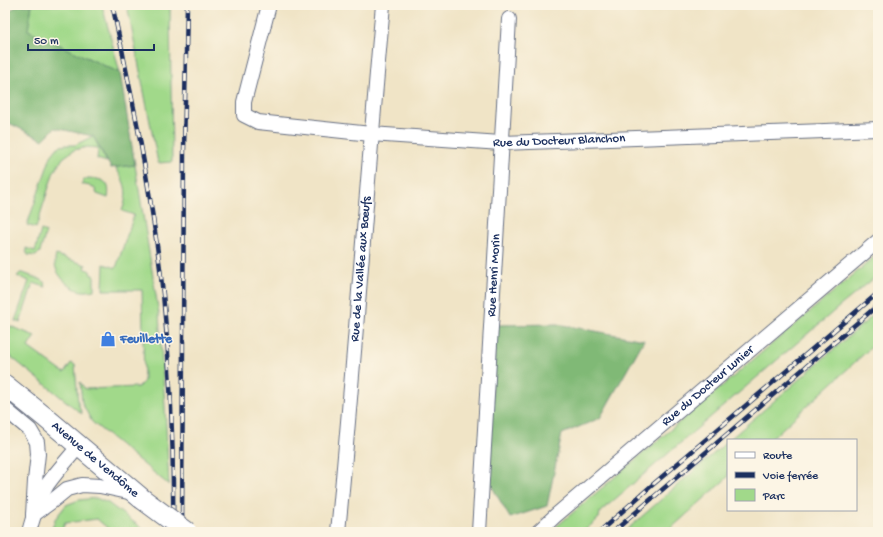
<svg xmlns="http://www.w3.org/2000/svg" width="883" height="537" viewBox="0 0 883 537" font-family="'Gochi Hand',sans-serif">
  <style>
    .green { fill: #a1d98a; stroke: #5e8474 }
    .forest { fill: #80b976; stroke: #4e746a }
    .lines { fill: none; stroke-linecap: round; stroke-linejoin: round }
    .minor-casing { stroke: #666e82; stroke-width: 16 }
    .secondary-casing { stroke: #666e82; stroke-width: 22 }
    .minor { stroke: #fff; stroke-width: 14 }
    .secondary { stroke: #fff; stroke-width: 20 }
    .rail-casing { stroke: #1b2f5e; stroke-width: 4.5 }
    .rail { stroke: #fcf5e5; stroke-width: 3; stroke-dasharray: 9; stroke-linecap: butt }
    .secondary-bridge-casing { stroke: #666e82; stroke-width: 22; stroke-linecap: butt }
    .secondary-bridge { stroke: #fff; stroke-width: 20 }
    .labels { text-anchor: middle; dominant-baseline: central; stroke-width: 3; stroke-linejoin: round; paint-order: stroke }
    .street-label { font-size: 13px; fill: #1b2f5e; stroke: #fcf5e5 }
    .shop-label { font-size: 13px; font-weight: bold; fill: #366cbe; stroke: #fcf5e5; text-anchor: start }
  </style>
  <rect width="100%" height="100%" fill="#fcf5e5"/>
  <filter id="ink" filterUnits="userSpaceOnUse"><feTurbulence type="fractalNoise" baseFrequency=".025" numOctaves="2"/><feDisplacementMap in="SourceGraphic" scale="8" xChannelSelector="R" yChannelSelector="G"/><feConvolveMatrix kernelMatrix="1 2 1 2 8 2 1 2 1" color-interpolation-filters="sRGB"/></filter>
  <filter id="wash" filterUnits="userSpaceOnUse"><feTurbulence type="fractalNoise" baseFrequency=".012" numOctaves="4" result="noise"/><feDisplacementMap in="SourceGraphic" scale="16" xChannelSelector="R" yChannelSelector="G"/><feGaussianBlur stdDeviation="0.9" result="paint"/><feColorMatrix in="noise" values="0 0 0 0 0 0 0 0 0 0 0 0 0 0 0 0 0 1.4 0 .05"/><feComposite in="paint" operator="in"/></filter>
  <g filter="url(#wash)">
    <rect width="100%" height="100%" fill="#f0e4c6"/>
    <g class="green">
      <path d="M32,5H102L120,73L27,30Z"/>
      <path d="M127,5H170L172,162L158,163Z"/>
      <path d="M93,136L107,162L97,159L98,148L87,147L74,150L63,158L53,174L36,228L27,225L51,156L58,147L65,145H75Z"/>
      <path d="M135,165L159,314L165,407L169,485L92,422L82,403L80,382L85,389L138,387L144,381L142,290H103L104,264L116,268L134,215L122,211C129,192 126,183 115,167Z"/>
      <path d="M88,178C103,179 111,181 108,198L97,194L94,187L81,184L84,180Z"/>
      <path d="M41,230L46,232L40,252L36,256L28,255L26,251V248L35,251Z"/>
      <path d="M878,254V275L840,306L600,512L599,518L583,532H550Z"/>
      <path d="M56,255L86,265L85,268L90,271L91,275H94V290C89,291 83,292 78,290C68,287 57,275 55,265C55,262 55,258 56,255Z"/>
      <path d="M20,273H23L42,280L44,282L46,287L33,283L20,323L15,321L29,281L17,276Z"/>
      <path d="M878,311V341L770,440H729Z"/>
      <path d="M5,324L35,336L28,347L64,373L71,363L75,365L78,403L82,414L5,352Z"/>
      <path d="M728,441V477L667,532H624Z"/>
      <path d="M96,498L108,503L147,532H112L97,519L65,523L61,532H51L55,519L66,505L79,500Z"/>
    </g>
    <g class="forest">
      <path d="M19,5H32L28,30L120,73L135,165L111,168L93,136L55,128L43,140L5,121V13Z"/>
      <path d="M557,324L644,340L600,418L562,434L547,506L510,518L487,478L496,325Z"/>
    </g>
  </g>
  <g filter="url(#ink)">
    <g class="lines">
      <defs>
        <g id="minor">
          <path id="s1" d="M269,5L244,102V115L258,122L371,134L501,143L878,129"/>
          <path d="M5,409L30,430L37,442L38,454L35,481L33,515"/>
          <path d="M33,515L51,502L67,489L82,485L100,486L133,493"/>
          <path d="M29,532C33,517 39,498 47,485C57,471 68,459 79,446"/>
          <path id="s2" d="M338,532C355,356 367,181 383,5"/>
          <path id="s3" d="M479,532L509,19"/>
          <path id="s4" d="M538,532L555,516L878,241"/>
        </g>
        <g id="secondary">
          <path id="s5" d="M5,385L46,418L141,498"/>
        </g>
      </defs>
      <use href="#minor" class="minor-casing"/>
      <use href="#secondary" class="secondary-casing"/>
      <use href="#minor" class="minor"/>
      <use href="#secondary" class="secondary"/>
      <defs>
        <g id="rail">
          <path d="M112,5C116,20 118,34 122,49C127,76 133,102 138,129C148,184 157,238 163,294C171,373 174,452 173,532"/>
          <path d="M182,532L184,150L187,5"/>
          <path d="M599,532L650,487L878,293"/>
          <path d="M613,532L656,495L878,305"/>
        </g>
      </defs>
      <use href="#rail" class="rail-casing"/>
      <use href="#rail" class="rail"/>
      <defs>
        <path id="secondary-bridge" d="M141,498L187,532"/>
      </defs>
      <use href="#secondary-bridge" class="secondary-bridge-casing"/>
      <use href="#secondary-bridge" class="secondary-bridge"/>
    </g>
  </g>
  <defs>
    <symbol id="shop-bare" viewBox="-9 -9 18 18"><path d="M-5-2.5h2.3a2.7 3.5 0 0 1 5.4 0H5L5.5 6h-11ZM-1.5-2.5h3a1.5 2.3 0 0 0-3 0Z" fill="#3f7fe0" stroke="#fcf5e5" stroke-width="2.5" paint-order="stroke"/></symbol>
  </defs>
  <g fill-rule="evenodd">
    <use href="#shop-bare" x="97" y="328" width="22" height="22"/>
  </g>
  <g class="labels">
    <g class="street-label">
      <text stroke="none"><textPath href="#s1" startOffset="431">Rue du Docteur Blanchon</textPath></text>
      <text stroke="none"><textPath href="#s2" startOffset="264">Rue de la Vallée aux Bœufs</textPath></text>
      <text stroke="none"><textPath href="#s3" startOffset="257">Rue Henri Morin</textPath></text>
      <text stroke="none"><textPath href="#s4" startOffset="224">Rue du Docteur Lunier</textPath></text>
      <text stroke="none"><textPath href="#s5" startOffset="117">Avenue de Vendôme</textPath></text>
    </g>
    <g class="shop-label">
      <text x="120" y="339">Feuillette</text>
    </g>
  </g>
  <rect width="883" height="537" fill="none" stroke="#fcf5e5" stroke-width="20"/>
  <rect x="727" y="439" width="130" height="72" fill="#fcf5e5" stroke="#a2a6af"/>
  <rect x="735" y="452" width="20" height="6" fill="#ffffff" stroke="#a2a6af"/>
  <text x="763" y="459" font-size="12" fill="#1b2f5e">Route</text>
  <rect x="735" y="472" width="20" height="6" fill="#1b2f5e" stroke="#a2a6af"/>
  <text x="763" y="479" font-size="12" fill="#1b2f5e">Voie ferrée</text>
  <rect x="735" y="489" width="20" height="12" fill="#a1d98a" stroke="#a2a6af"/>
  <text x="763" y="499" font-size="12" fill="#1b2f5e">Parc</text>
  <path d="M28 44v6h126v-6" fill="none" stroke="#1b2f5e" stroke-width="2"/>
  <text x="34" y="44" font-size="12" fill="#1b2f5e" stroke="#fcf5e5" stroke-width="3" paint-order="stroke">50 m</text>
</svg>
